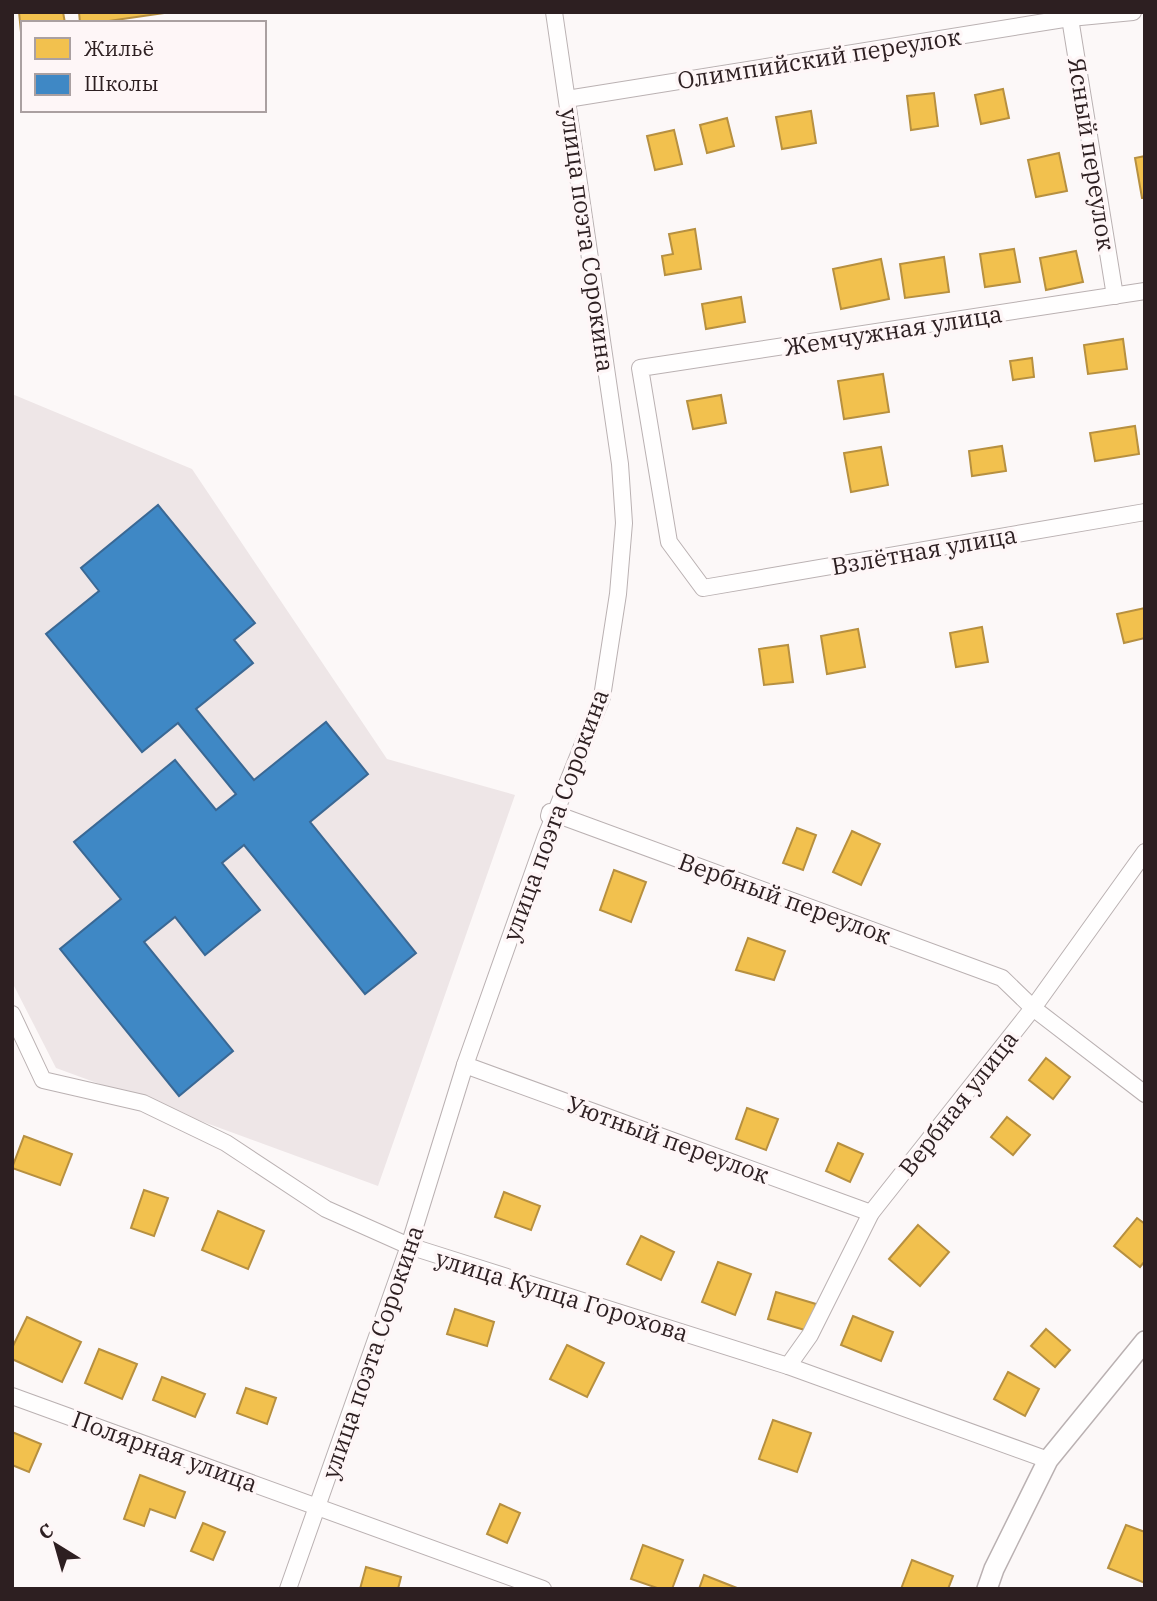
<svg xmlns="http://www.w3.org/2000/svg" width="1157" height="1601" viewBox="0 0 1157 1601" font-family="'IBM Plex Serif',serif">
  <style>
    .built { fill: #eee6e7 }
    .homes { fill: #f2c14e; stroke: #b79040; stroke-width: 2 }
    .schools { fill: #3f88c5; stroke: #3a6894; stroke-width: 2 }
    .lines { fill: none; stroke-linecap: round; stroke-linejoin: round }
    .minor-casing { stroke: #bab1b2; stroke-width: 18 }
    .tertiary-casing { stroke: #bab1b2; stroke-width: 22 }
    .minor { stroke: #fffefe; stroke-width: 16 }
    .tertiary { stroke: #fffefe; stroke-width: 19 }
    .labels { text-anchor: middle; dominant-baseline: central; stroke-width: 7; stroke-linejoin: round; paint-order: stroke }
    .street-label { font-size: 24px; fill: #2d1f21; stroke: #fef6f7 }
  </style>
  <rect width="100%" height="100%" fill="#fcf8f8"/>
  <path class="built" d="M12,394L192,469L387,759L515,795L378,1186L56,1068L12,982Z"/>
  <g class="homes">
    <path d="M19,12H63L65,23H23V32H21Z"/>
    <path d="M79,12H171L95,23H80Z"/>
    <path d="M1003,89L1009,118L981,124L975,95Z"/>
    <path d="M934,93L938,126L911,130L907,96Z"/>
    <path d="M811,111L816,143L782,149L776,117Z"/>
    <path d="M727,118L734,146L707,153L700,125Z"/>
    <path d="M674,130L682,164L655,170L647,136Z"/>
    <path d="M1059,153L1067,191L1036,197L1028,160Z"/>
    <path d="M1145,156V198H1142L1135,158Z"/>
    <path d="M695,229L701,269L665,275L662,256L673,254L669,234Z"/>
    <path d="M1014,249L1020,282L985,287L980,254Z"/>
    <path d="M1076,251L1083,282L1046,290L1040,258Z"/>
    <path d="M944,257L949,292L905,298L900,264Z"/>
    <path d="M881,259L889,299L841,309L833,269Z"/>
    <path d="M741,297L745,322L706,329L702,304Z"/>
    <path d="M1123,339L1127,369L1088,374L1084,345Z"/>
    <path d="M1032,358L1034,377L1013,380L1010,361Z"/>
    <path d="M883,374L889,412L844,419L838,381Z"/>
    <path d="M721,395L726,423L693,429L687,401Z"/>
    <path d="M1135,426L1139,454L1095,461L1090,433Z"/>
    <path d="M1002,446L1006,471L972,476L969,451Z"/>
    <path d="M881,447L888,485L851,492L844,453Z"/>
    <path d="M1145,608V638L1124,643L1117,614Z"/>
    <path d="M982,627L988,662L956,667L950,633Z"/>
    <path d="M858,629L865,667L827,674L821,636Z"/>
    <path d="M788,645L793,682L764,685L759,649Z"/>
    <path d="M797,828L816,835L803,870L783,863Z"/>
    <path d="M852,831L880,844L861,885L833,872Z"/>
    <path d="M614,870L646,882L631,922L600,910Z"/>
    <path d="M748,938L785,951L774,980L736,970Z"/>
    <path d="M1046,1058L1070,1077L1053,1099L1029,1080Z"/>
    <path d="M747,1108L778,1119L766,1150L736,1139Z"/>
    <path d="M1007,1117L1030,1135L1013,1155L991,1137Z"/>
    <path d="M24,1136L72,1154L60,1185L12,1168Z"/>
    <path d="M838,1143L863,1154L850,1182L826,1171Z"/>
    <path d="M144,1190L168,1198L154,1236L131,1228Z"/>
    <path d="M504,1192L540,1206L531,1230L495,1217Z"/>
    <path d="M218,1211L264,1231L248,1269L202,1250Z"/>
    <path d="M1137,1218L1145,1224V1261L1140,1267L1114,1246Z"/>
    <path d="M918,1225L949,1252L920,1286L889,1259Z"/>
    <path d="M641,1236L674,1252L661,1280L627,1264Z"/>
    <path d="M718,1262L751,1274L735,1315L702,1302Z"/>
    <path d="M776,1292L816,1304L808,1331L768,1319Z"/>
    <path d="M455,1309L494,1322L487,1346L447,1334Z"/>
    <path d="M853,1316L893,1332L881,1361L841,1345Z"/>
    <path d="M27,1317L81,1342L62,1382L12,1359V1348Z"/>
    <path d="M1046,1329L1070,1350L1055,1367L1031,1346Z"/>
    <path d="M567,1345L604,1363L587,1397L550,1379Z"/>
    <path d="M99,1349L137,1364L122,1399L85,1383Z"/>
    <path d="M1008,1372L1039,1389L1025,1416L994,1399Z"/>
    <path d="M162,1377L205,1394L195,1417L153,1400Z"/>
    <path d="M246,1388L276,1398L267,1424L237,1413Z"/>
    <path d="M773,1420L811,1433L797,1472L759,1459Z"/>
    <path d="M12,1432L41,1444L29,1472L12,1465Z"/>
    <path d="M140,1475L185,1492L175,1518L150,1509L144,1526L124,1519Z"/>
    <path d="M500,1504L520,1513L507,1543L487,1534Z"/>
    <path d="M203,1523L225,1532L213,1560L191,1551Z"/>
    <path d="M1126,1525L1145,1532V1583L1108,1568Z"/>
    <path d="M643,1545L683,1560L672,1589H660L631,1579Z"/>
    <path d="M912,1560L953,1576L948,1589H901Z"/>
    <path d="M366,1567L401,1577L398,1589H360Z"/>
    <path d="M704,1575L737,1588V1589H699Z"/>
  </g>
  <path class="schools" d="M158,505L255,623L234,640L253,663L196,709L254,780L326,722L368,774L310,822L416,953L365,994L244,845L222,863L260,910L205,955L175,917L144,942L233,1051L179,1096L60,949L121,899L74,842L175,760L216,810L236,794L178,723L142,752L46,634L99,591L81,568Z"/>
  <g class="lines">
    <defs>
      <g id="minor">
        <path d="M1069,12L1115,296"/>
        <path d="M567,99L1070,18L1133,12"/>
        <path d="M1145,291L640,368L669,542L703,588L1145,512"/>
        <path d="M549,816L550,812L1002,978L1033,1008L1145,1094"/>
        <path d="M12,1014L43,1080L143,1103L226,1143L326,1209L409,1246L788,1366L1048,1460"/>
        <path d="M465,1065L871,1213"/>
        <path d="M788,1366L810,1335L871,1213L1033,1008L1145,852"/>
        <path d="M12,1396L543,1589"/>
        <path d="M288,1589L409,1246L465,1065L546,836L602,697L618,594L624,523L620,464L554,12"/>
      </g>
      <path id="tertiary" d="M987,1589L994,1569L1048,1460L1145,1341"/>
    </defs>
    <use href="#minor" class="minor-casing"/>
    <use href="#tertiary" class="tertiary-casing"/>
    <use href="#minor" class="minor"/>
    <use href="#tertiary" class="tertiary"/>
  </g>
  <g class="labels">
    <g class="street-label">
      <text transform="translate(819 58) rotate(-9)">Олимпийский переулок</text>
      <text transform="translate(1092 154) rotate(81)">Ясный переулок</text>
      <text transform="translate(588 240) rotate(82)">улица поэта Сорокина</text>
      <text transform="translate(893 330) rotate(-9)">Жемчужная улица</text>
      <text transform="translate(924 550) rotate(-10)">Взлётная улица</text>
      <text transform="translate(555 815) rotate(-70)">улица поэта Сорокина</text>
      <text transform="translate(785 898) rotate(20)">Вербный переулок</text>
      <text transform="translate(958 1103) rotate(-52)">Вербная улица</text>
      <text transform="translate(668 1139) rotate(20)">Уютный переулок</text>
      <text transform="translate(562 1295) rotate(17)">улица Купца Горохова</text>
      <text transform="translate(372 1352) rotate(-71)">улица поэта Сорокина</text>
      <text transform="translate(165 1451) rotate(20)">Полярная улица</text>
    </g>
  </g>
  <rect width="1157" height="1601" fill="none" stroke="#2d1f21" stroke-width="28"/>
  <rect x="21" y="21" width="245" height="91" fill="#fef6f7" stroke="#aaa0a1" stroke-width="2"/>
  <rect x="35" y="38" width="35" height="21" fill="#f2c14e" stroke="#aaa0a1" stroke-width="2"/>
  <text x="84" y="56" font-size="21" fill="#2d1f21">Жильё</text>
  <rect x="35" y="74" width="35" height="21" fill="#3f88c5" stroke="#aaa0a1" stroke-width="2"/>
  <text x="84" y="91" font-size="21" fill="#2d1f21">Школы</text>
  <g transform="translate(56 1545) rotate(323)" stroke="#fef6f7" stroke-width="5" paint-order="stroke">
  <path d="M0-5L12 26L0 18L-12 26Z" fill="#2d1f21"/>
  <text y="-10" font-size="19" font-weight="bold" text-anchor="middle" fill="#2d1f21">С</text>
  </g>
</svg>
